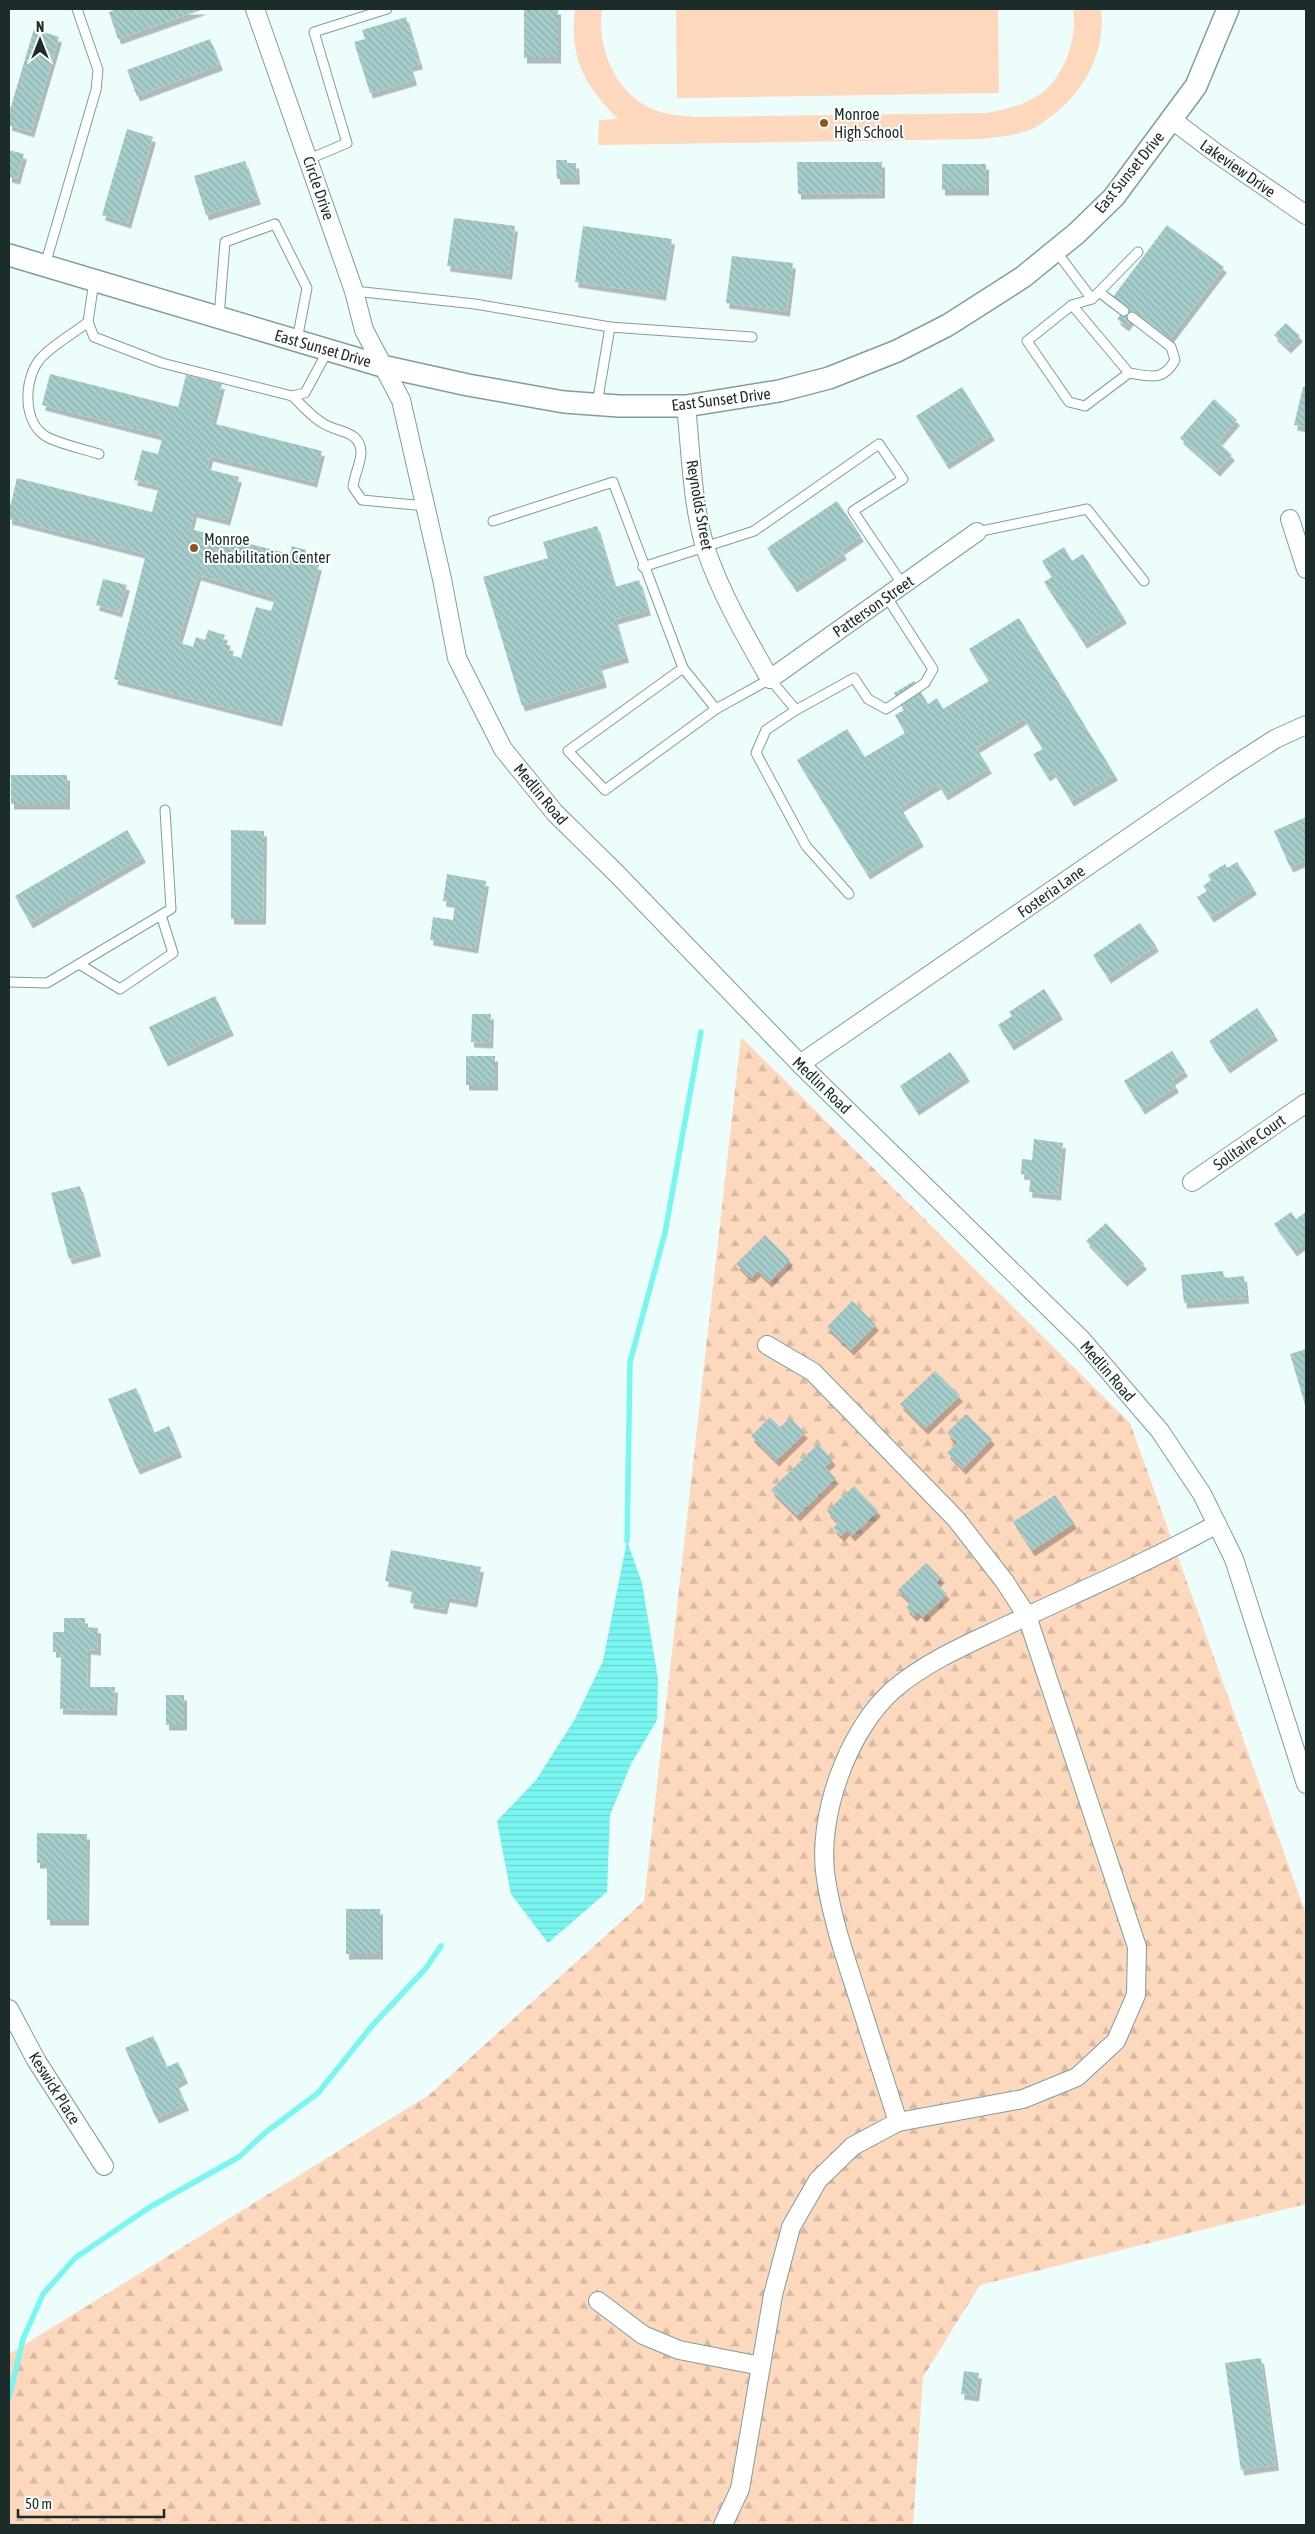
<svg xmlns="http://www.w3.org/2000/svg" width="1315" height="2534" viewBox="0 0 1315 2534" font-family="'Asap Condensed',sans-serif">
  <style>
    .grass { fill: #fdd8bd }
    .forest { fill: url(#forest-firs) }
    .water { fill: url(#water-rules) }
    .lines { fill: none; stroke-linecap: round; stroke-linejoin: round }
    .stream { stroke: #7af6f1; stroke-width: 5.5 }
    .building { fill: url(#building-back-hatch); fill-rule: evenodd; filter: url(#shadow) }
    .service-casing { stroke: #7aa09e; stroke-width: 11 }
    .minor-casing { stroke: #7aa09e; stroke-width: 20 }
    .tertiary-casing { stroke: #7aa09e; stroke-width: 24 }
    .service { stroke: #fff; stroke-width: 9 }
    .minor { stroke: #fff; stroke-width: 18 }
    .tertiary { stroke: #fff; stroke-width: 21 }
    .poi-dot { fill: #93541b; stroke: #fff; stroke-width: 2 }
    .labels { text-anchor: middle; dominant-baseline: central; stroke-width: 4; stroke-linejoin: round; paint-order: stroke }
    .poi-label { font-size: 16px; fill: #1c2c2b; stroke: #fff; text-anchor: start }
    .street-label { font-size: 16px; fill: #1c2c2b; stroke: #fff }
  </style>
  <defs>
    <pattern id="forest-firs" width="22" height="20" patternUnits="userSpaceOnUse" patternTransform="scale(1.25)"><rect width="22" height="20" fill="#fdd8bd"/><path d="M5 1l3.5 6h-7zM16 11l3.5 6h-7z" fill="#d8baa3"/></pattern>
    <pattern id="water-rules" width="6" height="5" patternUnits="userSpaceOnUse" patternTransform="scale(1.25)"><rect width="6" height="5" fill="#7af6f1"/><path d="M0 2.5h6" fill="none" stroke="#69d3cf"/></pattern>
    <pattern id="building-back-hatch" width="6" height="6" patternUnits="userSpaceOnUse" patternTransform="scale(1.25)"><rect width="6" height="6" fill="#a6cdcb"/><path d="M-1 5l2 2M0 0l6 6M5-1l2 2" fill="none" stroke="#8eb0ae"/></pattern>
    <filter id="shadow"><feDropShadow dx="3" dy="5.5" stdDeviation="0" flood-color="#0004"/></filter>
  </defs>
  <rect width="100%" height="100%" fill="#edfdfc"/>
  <g class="grass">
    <path d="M575,9H602C596,51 619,102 664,113C673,115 684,116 694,117L988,113C1006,109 1026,105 1042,93C1065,75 1078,37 1073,9H1101C1106,52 1084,93 1049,118C1043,122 1036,128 1029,130C1013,136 997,137 980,139L598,145L599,120L618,119C584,85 569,58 575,9Z"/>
    <path d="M676,9H998L999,93L677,98Z"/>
  </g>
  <path class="forest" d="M741,1037L1130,1423L1306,1914V2204L980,2285L923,2377L913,2525H9V2354L429,2095L644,1901Z"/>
  <path class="water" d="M627,1541L642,1583L658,1679L657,1720L631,1764L610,1815L607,1892L548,1943L511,1894L497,1821L536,1780L575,1719L603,1661Z"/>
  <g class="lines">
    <g class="stream">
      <path d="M627,1541L630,1362L665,1233L701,1032"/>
      <path d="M9,2398L23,2339L43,2294L75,2258L150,2207L239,2157L266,2132L318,2093L371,2027L426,1968L441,1946"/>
    </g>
  </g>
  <g class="building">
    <path d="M117,9H204L118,39L109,12Z"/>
    <rect x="524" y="9" width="34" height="49"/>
    <path d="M406,17L420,64L410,66L414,80L370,93L354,42L365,39L362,30Z"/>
    <path d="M34,29L59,37L31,132L9,125V113Z"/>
    <path d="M210,39L220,65L137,96L127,70Z"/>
    <path d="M127,129L153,137L128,223L102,215Z"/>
    <path d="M9,150L24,154L17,179L9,177Z"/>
    <path d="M556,160H567V163H576L577,179H557Z"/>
    <path d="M245,161L258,199L206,215L194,176Z"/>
    <path d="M797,162H882V193L798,194Z"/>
    <rect x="942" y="164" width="44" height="26"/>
    <path d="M454,218L515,226L509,274L447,266Z"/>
    <path d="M1167,225L1224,267L1170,338L1136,313L1126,326L1117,319L1124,311L1113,297Z"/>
    <path d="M583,226L672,239L663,295L575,282Z"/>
    <path d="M732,256L793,263L787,311L726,303Z"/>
    <path d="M1286,323L1300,336L1288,348L1274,335Z"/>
    <path d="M50,374L178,407L186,375L222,384L212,423L322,451L314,482L210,456L207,469L239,477L227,520L194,512L190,529L290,554L292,546L306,550L303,561L319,565L279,721L114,679L146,554L9,519V511L17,478L152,512L159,486L134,480L142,450L158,454L163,436L42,405ZM198,575L275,598L271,611L256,607L241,658L228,654L231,646L222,643L225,635L208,630L205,640L196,637L193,647L178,642Z"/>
    <path d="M962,387L992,435L946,464L916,416Z"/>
    <path d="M1303,387H1306V427L1294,425Z"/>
    <path d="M1214,399L1237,420L1218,442L1232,455L1217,471L1180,438Z"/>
    <path d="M837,501L861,536L841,550L844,554L794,587L767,548Z"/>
    <path d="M597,526L615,587L639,580L648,610L615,619L626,657L599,665L604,682L522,706L483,577L548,558L543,542Z"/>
    <path d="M1064,547L1072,561L1083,554L1124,618L1084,643L1044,582L1052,577L1042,561Z"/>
    <path d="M103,579L127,585L119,612L96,605Z"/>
    <path d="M1019,618L1115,775L1071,801L1053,772L1047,776L1033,754L1043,749L1024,719L976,748L989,768L945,795L938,784L900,807L921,841L867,874L797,760L847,729L865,757L905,733L895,715L904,710L894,693L914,681L928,704L937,698L943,709L989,681L969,649Z"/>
    <rect x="11" y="775" width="56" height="29"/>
    <path d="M1306,817V860L1290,867L1274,831Z"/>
    <path d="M127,830L143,857L30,923L15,896Z"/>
    <path d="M231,830L264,831L263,919H231Z"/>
    <path d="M1237,862L1254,889L1211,917L1197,897L1207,891L1203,886L1211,880L1208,875L1225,864L1227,868Z"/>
    <path d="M447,874L486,881L475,948L430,940L433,917L453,920L455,903L443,901Z"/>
    <path d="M1140,923L1156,946L1108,978L1093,955Z"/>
    <path d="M1044,989L1060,1014L1011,1045L998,1025L1012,1016L1009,1012Z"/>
    <path d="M215,996L231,1030L165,1061L149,1027Z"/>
    <path d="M1257,1008L1275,1035L1227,1068L1209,1041Z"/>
    <path d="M472,1014H491L490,1043L471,1042Z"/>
    <path d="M1172,1051L1185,1071L1172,1080L1176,1087L1142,1109L1124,1081Z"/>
    <path d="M950,1052L967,1076L916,1110L900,1086Z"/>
    <rect x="466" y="1056" width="29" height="29"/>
    <path d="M1034,1139L1063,1143L1058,1195L1029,1192L1031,1175L1021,1174L1022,1159L1032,1160Z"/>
    <path d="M80,1186L98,1251L69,1259L51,1193Z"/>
    <path d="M1291,1212L1296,1219L1306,1212V1242L1294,1251L1274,1224Z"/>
    <path d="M1106,1223L1144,1264L1124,1281L1086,1241Z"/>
    <path d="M765,1235L790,1260L769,1282L758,1271L751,1278L736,1264Z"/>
    <path d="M1223,1271L1224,1278L1244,1276L1246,1298L1184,1303L1181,1275Z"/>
    <path d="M852,1301L876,1325L851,1350L827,1327Z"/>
    <path d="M1306,1349V1408L1290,1354Z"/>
    <path d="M935,1371L960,1396L925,1429L900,1404Z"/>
    <path d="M136,1388L154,1433L169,1426L179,1452L137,1469L108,1399Z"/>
    <path d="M966,1414L992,1439L963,1469L947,1453L957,1443L947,1433Z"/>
    <path d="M770,1417L780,1427L790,1418L805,1433L776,1461L751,1436Z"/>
    <path d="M818,1444L833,1460L825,1467L836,1478L797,1516L771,1490Z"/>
    <path d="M854,1486L878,1511L852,1536L847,1530L841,1536L833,1528L838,1523L827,1511Z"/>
    <path d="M1055,1495L1074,1523L1032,1551L1013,1522Z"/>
    <path d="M391,1550L481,1567L474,1602L447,1597L444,1609L410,1603L413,1587L385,1581Z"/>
    <path d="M926,1563L941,1578L936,1583L947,1594L923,1617L918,1612L914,1616L906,1608L911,1603L898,1590Z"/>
    <path d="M64,1618H85V1627L98,1628V1650L88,1649L87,1687H115L114,1710L60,1709L61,1652H53V1632H64Z"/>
    <rect x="166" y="1695" width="18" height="30"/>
    <path d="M37,1833L87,1834L86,1920H47V1863H37Z"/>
    <rect x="346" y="1909" width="34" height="45"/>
    <path d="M153,2036L167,2067L178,2062L185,2078L176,2083L186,2105L156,2118L125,2048Z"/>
    <path d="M1261,2358L1276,2465L1241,2470L1225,2363Z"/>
    <path d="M964,2371L979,2373L976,2396L961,2394Z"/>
  </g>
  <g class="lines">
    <defs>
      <g id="service">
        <path d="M309,159L347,143L314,32L387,9"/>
        <path d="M1056,251L1092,299L1138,252"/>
        <path d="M45,265L96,90L98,70L77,9"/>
        <path d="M94,281L88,322L94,337L162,363L292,396L305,393L328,350"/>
        <path d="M354,291L475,304L610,327L752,337"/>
        <path d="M1099,292L1124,311"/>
        <path d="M1092,299L1072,305L1027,341L1069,402L1085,406L1129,373"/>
        <path d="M1072,305L1129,373C1150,376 1163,382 1175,360L1171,347L1132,317"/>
        <path d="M219,317L225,242L275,224L307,288L297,340"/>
        <path d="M88,322C73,334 52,345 40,359C23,380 22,425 49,438C64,445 83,449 99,454"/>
        <path d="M292,396C301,404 310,415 321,422C335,433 361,429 361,453C361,462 354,476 353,487L362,500L426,506"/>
        <path d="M597,404L610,327"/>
        <path d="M493,521L613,482L683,668L716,709L770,679L796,710L766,730L756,753L806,846L849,894"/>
        <path d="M977,532L1087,509L1144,581"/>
        <path d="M643,567L754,531L879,444L903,479L853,511L903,585"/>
        <path d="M683,668L568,751L605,790L716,709"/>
        <path d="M796,710L854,678L868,699L886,709L925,683L933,669L886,596"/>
        <path d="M79,964L120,989L173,953L161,915"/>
        <path d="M9,982L47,983L171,909L165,810"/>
      </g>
      <g id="minor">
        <path d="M255,9L354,291L364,330L401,400L442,579L457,658L503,749L555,813L617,874L800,1064L1082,1340L1160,1431L1202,1494L1234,1559L1306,1784"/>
        <path d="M1171,119L1216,153L1306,215"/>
        <path d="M686,406C691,452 692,506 706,550C722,596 746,637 770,679L977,532"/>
        <path d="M1290,519L1306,569"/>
        <path d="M800,1064L1224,772L1275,739L1306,725"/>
        <path d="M1192,1182L1306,1103"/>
        <path d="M767,1345L813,1372L956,1519L1005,1582L1027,1616L1137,1947L1136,1995L1116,2041L1077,2077L1023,2099L898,2122C884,2078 870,2035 856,1991C844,1954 832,1918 826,1879C816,1819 847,1731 893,1690C927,1661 968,1644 1008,1625C1078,1592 1149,1562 1217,1524"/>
        <path d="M9,2009L36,2060L104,2166"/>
        <path d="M598,2301L643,2335L679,2350L761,2366"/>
        <path d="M723,2525L740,2489L773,2295L791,2227L818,2180L853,2146L898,2122"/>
      </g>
      <path id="tertiary" d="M9,255L382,366L468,385L564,402L619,406H686L779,391L829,378L897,351L948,325L1023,277L1077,233L1114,197L1196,86L1228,9"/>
    </defs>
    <use href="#service" class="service-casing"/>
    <use href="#minor" class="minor-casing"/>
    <use href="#tertiary" class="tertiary-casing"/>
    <use href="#service" class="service"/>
    <use href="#minor" class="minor"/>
    <use href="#tertiary" class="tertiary"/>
  </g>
  <g class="poi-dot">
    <circle cx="824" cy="123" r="5"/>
    <circle cx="194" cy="548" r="5"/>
  </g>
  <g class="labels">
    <g class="poi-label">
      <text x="834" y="114">Monroe<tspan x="834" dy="18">High School</tspan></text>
      <text x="204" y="539">Monroe<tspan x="204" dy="18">Rehabilitation Center</tspan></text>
    </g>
    <g class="street-label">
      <text transform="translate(1238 168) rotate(35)">Lakeview Drive</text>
      <text transform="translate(1129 172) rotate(-51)">East Sunset Drive</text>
      <text transform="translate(319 188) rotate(71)">Circle Drive</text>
      <text transform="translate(323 348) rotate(16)">East Sunset Drive</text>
      <text transform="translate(721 399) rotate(-7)">East Sunset Drive</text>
      <text transform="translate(700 505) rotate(80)">Reynolds Street</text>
      <text transform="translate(873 606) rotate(-35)">Patterson Street</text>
      <text transform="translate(541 794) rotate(50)">Medlin Road</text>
      <text transform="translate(1051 891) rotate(-35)">Fosteria Lane</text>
      <text transform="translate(822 1085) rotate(44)">Medlin Road</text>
      <text transform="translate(1249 1142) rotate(-35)">Solitaire Court</text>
      <text transform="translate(1108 1371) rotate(49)">Medlin Road</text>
      <text transform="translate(55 2088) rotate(58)">Keswick Place</text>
    </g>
  </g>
  <rect width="1315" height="2534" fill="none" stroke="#1c2c2b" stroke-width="20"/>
  <g transform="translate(40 40)" stroke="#ffffff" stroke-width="4" paint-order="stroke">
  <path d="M0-4L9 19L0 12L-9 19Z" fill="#1c2c2b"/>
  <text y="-8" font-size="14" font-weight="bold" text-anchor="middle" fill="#1c2c2b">N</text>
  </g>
  <path d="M18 2509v8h146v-8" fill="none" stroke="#1c2c2b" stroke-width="2.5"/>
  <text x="25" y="2509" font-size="15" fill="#1c2c2b" stroke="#ffffff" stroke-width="4" paint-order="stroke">50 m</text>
</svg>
